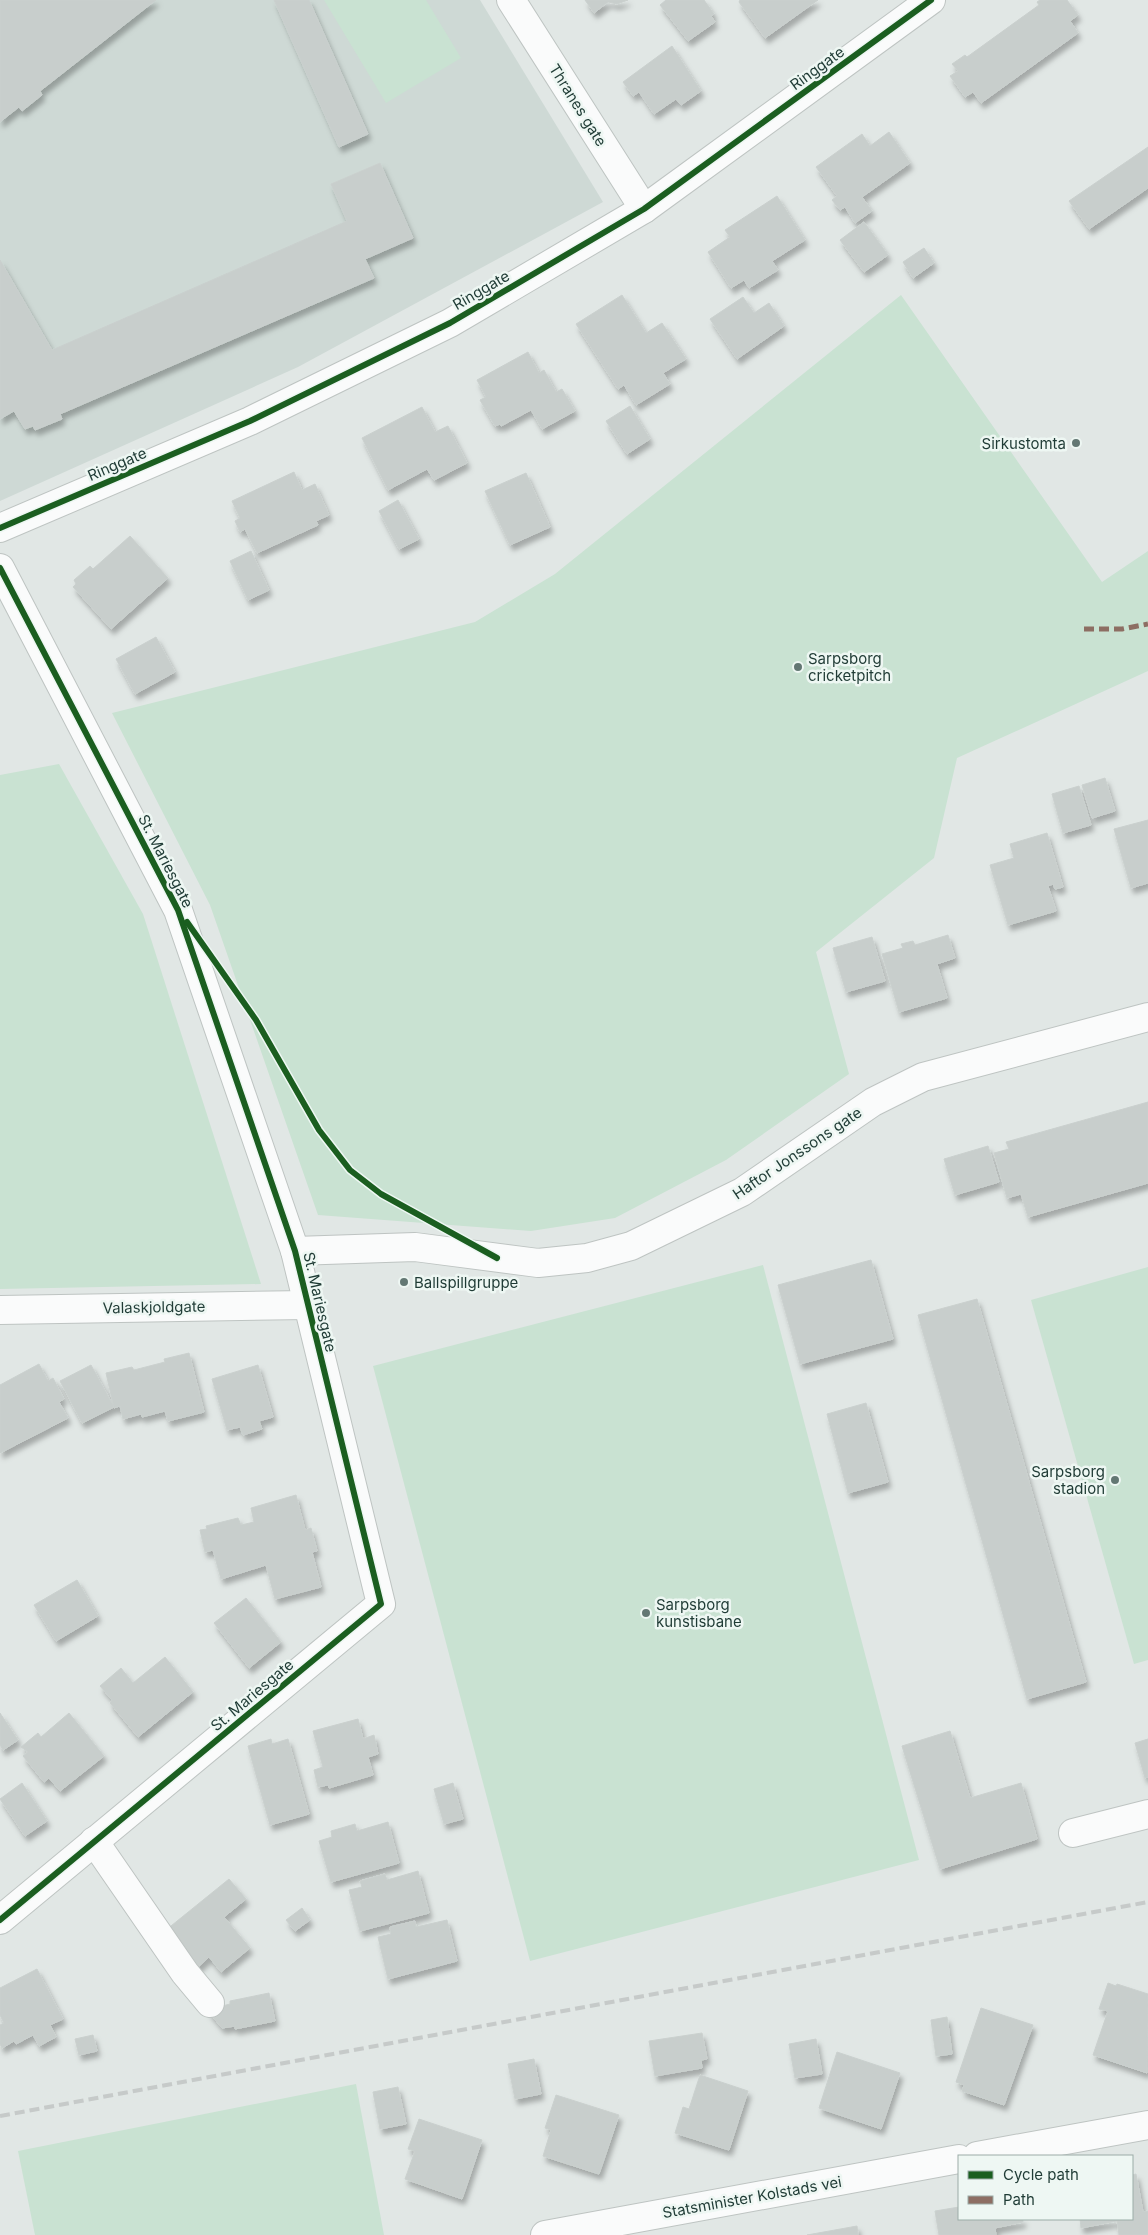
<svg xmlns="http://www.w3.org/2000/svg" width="1148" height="2235" viewBox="0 0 1148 2235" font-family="Inter,sans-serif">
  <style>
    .built { fill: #ced9d5 }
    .green { fill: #c9e2d2 }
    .building { fill: #c8cecc; stroke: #cad0ce; filter: url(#shadow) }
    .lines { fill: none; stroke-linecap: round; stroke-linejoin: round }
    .minor-casing { stroke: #bec4c2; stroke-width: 30 }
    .minor { stroke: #fafbfb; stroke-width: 28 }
    .rail { stroke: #c6cac9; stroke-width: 4; stroke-dasharray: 10 5; stroke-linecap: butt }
    .quiet { stroke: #8d6e63; stroke-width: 5; stroke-dasharray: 10 5; stroke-linecap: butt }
    .cycleway-casing { stroke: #eef7f3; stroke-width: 9 }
    .cycleway { stroke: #1b5e20; stroke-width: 6 }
    .poi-dot { fill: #637773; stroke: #eef7f3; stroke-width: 2 }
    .labels { text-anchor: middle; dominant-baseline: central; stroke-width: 5; stroke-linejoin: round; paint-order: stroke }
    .street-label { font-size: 15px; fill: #1f3b35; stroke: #eef7f3 }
    .poi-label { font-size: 15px; fill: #1f3b35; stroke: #eef7f3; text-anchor: start }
  </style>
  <defs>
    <filter id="shadow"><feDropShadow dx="3" dy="5.5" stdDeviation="2.5" flood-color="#0004"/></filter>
  </defs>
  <rect width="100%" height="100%" fill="#e1e7e5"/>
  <path class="built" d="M0,0H480L603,202L298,367L0,501Z"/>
  <g class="green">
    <path d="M324,0H426L461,58L386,103Z"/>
    <path d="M901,295L1102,582L1148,551V671L957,758L934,858L816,952L849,1074L726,1160L615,1218L531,1231L318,1215L210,905L112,713L475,622L555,574Z"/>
    <path d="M59,764L143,914L261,1284L0,1289V775Z"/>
    <path d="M763,1265L919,1860L530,1961L373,1366Z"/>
    <path d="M1148,1267V1660L1134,1664L1031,1300Z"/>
    <path d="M356,2084L384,2235H35L18,2151Z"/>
  </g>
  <g class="building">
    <path d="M0,0H156L40,91L42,95L22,111L19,107L0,122Z"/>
    <path d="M274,0H309L368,134L339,147Z"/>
    <path d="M585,0H628L617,4L608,2L594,13Z"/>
    <path d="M666,0H704L714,14L711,16L715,22L688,41L660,5Z"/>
    <path d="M740,0H818L765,38L739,2Z"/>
    <path d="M1040,0H1067L1078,15L1070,21L1078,33L981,103L973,92L965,97L950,76L958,71L952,64L965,55L967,57L1039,5L1037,2Z"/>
    <path d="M672,46L701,91L681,105L676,99L654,114L639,92L633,96L623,82Z"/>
    <path d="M889,132L910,163L862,197L872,211L855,223L845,207L840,210L832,200L837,196L816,167L862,134L870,146Z"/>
    <path d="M1148,147V188L1089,229L1069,201Z"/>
    <path d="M380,163L413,238L365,259L374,278L60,414L62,419L35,430L33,426L25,429L14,411L0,419V260L52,350L347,221L331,184Z"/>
    <path d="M777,196L805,240L772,261L778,270L749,288L744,280L731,288L708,252L730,237L725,230Z"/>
    <path d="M864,222L888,255L864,272L840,240Z"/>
    <path d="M924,248L934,263L913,278L903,262Z"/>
    <path d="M622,295L646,333L662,323L686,359L663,373L670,384L636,405L624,385L618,389L576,324Z"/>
    <path d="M743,297L754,313L769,303L784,326L737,359L710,319Z"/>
    <path d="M528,352L539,373L544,370L556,392L562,389L575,411L542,429L531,410L501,426L500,424L495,426L480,400L486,397L477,380Z"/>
    <path d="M630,406L650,439L627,454L606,421Z"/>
    <path d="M422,407L435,432L448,426L467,463L434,480L427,469L388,490L362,438Z"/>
    <path d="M294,472L302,490L315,484L329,515L316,521L318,525L257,553L245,529L240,532L235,521L240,518L232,501Z"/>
    <path d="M526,473L550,527L510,545L485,491Z"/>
    <path d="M398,500L419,539L399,549L379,511Z"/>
    <path d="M130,536L168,578L111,629L73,587L76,584L74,580L90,566L93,569Z"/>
    <path d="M251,551L269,590L248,600L230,561Z"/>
    <path d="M156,637L175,672L135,694L116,659Z"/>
    <path d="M1105,778L1115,811L1092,818L1082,785Z"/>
    <path d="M1079,786L1091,825L1063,833L1052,794Z"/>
    <path d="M1148,820V883L1131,888L1114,829Z"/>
    <path d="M1047,833L1063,887L1055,889L1053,884L1048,886L1056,911L1008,925L990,865L1014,858L1010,844Z"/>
    <path d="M948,935L955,958L937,964L947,998L899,1012L882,954L903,948L901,944L913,941L915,945Z"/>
    <path d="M872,937L885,981L846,992L833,948Z"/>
    <path d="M1148,1102V1183L1028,1217L1021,1194L1007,1198L994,1153L1009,1149L1006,1142Z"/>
    <path d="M988,1146L999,1182L955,1195L944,1159Z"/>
    <path d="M871,1260L893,1339L800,1364L778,1285Z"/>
    <path d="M977,1299L1086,1682L1027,1699L918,1315Z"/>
    <path d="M189,1353L204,1412L168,1421L165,1411L142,1417L141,1414L123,1419L120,1406L114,1408L106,1373L132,1367L134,1370L165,1362L164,1359Z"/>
    <path d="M39,1364L48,1381L53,1378L64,1399L59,1402L68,1418L0,1453V1385Z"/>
    <path d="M91,1365L114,1407L82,1423L60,1381Z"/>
    <path d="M258,1365L273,1417L259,1421L262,1429L243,1435L240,1427L227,1430L212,1379Z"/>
    <path d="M866,1403L888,1482L848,1493L827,1414Z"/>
    <path d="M296,1495L305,1530L311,1528L317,1551L312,1552L321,1587L275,1599L266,1565L221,1579L213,1550L205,1552L200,1530L207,1529L206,1526L238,1518L241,1525L254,1522L251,1508Z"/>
    <path d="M77,1580L98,1616L56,1641L34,1605Z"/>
    <path d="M246,1598L281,1642L249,1668L214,1623Z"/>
    <path d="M165,1657L193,1692L138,1737L110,1703L112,1700L100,1686L121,1668L133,1683Z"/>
    <path d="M0,1713L18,1740L3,1750L0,1745Z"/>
    <path d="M69,1713L104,1756L60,1791L49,1778L44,1782L23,1756L28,1752L21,1747L38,1733L41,1737Z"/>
    <path d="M358,1719L363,1739L374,1735L378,1754L368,1757L373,1775L329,1788L328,1785L318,1787L314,1770L323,1767L313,1731Z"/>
    <path d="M950,1731L970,1798L1021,1783L1037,1839L940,1869L902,1746Z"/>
    <path d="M271,1739L272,1744L288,1739L309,1814L270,1825L248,1746Z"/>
    <path d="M1148,1739V1777L1145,1778L1135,1743Z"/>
    <path d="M22,1783L47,1821L25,1836L0,1799Z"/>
    <path d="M453,1783L463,1819L444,1824L434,1789Z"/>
    <path d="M388,1822L399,1863L331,1882L319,1841L332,1837L331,1831L355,1824L357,1831Z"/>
    <path d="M418,1871L429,1913L360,1931L349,1890L362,1887L360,1881L385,1874L387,1880Z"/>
    <path d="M229,1879L246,1899L224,1917L250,1948L221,1972L209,1957L197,1968L166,1930Z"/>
    <path d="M302,1908L310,1920L295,1931L286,1920Z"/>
    <path d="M447,1920L457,1961L388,1979L378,1937L391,1934L390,1927L415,1921L416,1927Z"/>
    <path d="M37,1969L63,2019L50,2025L56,2037L39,2046L33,2035L16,2044L14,2041L2,2048L0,2044V2025L4,2023L0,2015V1988Z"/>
    <path d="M1108,1983L1116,1986L1117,1984L1148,1994L1147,2073L1093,2055L1108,2011L1099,2009Z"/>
    <path d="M269,1993L275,2021L235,2029V2026L222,2028L207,2010L230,2004V2001Z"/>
    <path d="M981,2008L1033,2025L1004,2105L962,2091L964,2085L956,2082Z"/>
    <path d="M947,2017L952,2054L936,2056L931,2020Z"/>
    <path d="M702,2033L707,2059L701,2060L702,2068L655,2076L649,2041Z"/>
    <path d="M93,2035L97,2051L79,2055L75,2039Z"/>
    <path d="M816,2039L822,2074L795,2078L789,2044Z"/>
    <path d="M837,2052L900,2073L881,2129L819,2108Z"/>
    <path d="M534,2059L541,2094L515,2099L508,2064Z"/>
    <path d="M700,2075L748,2091L729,2150L675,2133L683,2107L689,2109Z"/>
    <path d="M398,2087L406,2124L380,2129L373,2092Z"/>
    <path d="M556,2095L619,2115L599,2174L543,2156L551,2130L545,2128Z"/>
    <path d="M419,2119L482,2140L462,2199L405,2179L415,2151L408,2149Z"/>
    <path d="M1136,2174L1143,2212L1148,2211V2235H1119L1117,2221L1081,2228L1080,2219H1132V2175Z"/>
    <path d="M959,2207V2219H1023V2222L995,2228L996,2235H939L935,2211Z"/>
    <path d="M857,2226L858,2235H807Z"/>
  </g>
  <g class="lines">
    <defs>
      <g id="minor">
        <path d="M511,0L644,209"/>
        <path d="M0,528L250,421L450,323L644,209L931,0"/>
        <path d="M0,568L178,910L295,1251L381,1604L0,1920"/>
        <path d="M295,1251L415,1247L538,1263L587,1258L631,1246L742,1192L873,1102L923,1077L1148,1017"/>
        <path d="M0,1310L307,1305"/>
        <path d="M1073,1833L1148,1814"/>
        <path d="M94,1841L185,1973L210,2003"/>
        <path d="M977,2156L1148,2125"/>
        <path d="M545,2235L959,2159"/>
      </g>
    </defs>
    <use href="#minor" class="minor-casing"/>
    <use href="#minor" class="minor"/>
    <path class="rail" d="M0,2116L1148,1902"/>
    <path class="quiet" d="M1084,629H1122L1148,624"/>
    <defs>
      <g id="cycleway">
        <path d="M0,528L250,421L450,323L644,209L931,0"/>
        <path d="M0,568L178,910L295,1251L381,1604L0,1920"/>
        <path d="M187,922L256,1020L319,1130L350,1170L381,1194L497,1258"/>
      </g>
    </defs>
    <use href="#cycleway" class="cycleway-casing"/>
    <use href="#cycleway" class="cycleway"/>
  </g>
  <g class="poi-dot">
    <circle cx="1076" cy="443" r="5"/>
    <circle cx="798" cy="667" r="5"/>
    <circle cx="404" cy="1282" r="5"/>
    <circle cx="1115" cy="1480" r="5"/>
    <circle cx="646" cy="1613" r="5"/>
  </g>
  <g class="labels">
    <g class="street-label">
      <text transform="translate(817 68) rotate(-36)">Ringgate</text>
      <text transform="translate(578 105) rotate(58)">Thranes gate</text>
      <text transform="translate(481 290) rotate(-30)">Ringgate</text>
      <text transform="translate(117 464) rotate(-23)">Ringgate</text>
      <text transform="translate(166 861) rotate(63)">St. Mariesgate</text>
      <text transform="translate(797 1153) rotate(-34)">Haftor Jonssons gate</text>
      <text transform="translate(320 1302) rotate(77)">St. Mariesgate</text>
      <text transform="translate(154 1307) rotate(-1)">Valaskjoldgate</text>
      <text transform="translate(252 1695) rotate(-40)">St. Mariesgate</text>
      <text transform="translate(752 2197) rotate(-10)">Statsminister Kolstads vei</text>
    </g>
    <g class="poi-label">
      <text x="1066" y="443" text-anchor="end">Sirkustomta</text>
      <text x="808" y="658">Sarpsborg<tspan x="808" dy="17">cricketpitch</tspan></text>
      <text x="414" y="1282">Ballspillgruppe</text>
      <text x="1105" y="1471" text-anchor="end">Sarpsborg<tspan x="1105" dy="17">stadion</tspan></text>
      <text x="656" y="1604">Sarpsborg<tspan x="656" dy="17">kunstisbane</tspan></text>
    </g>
  </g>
  <rect x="958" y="2155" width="175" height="65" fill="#eef7f3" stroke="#9baca7"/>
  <rect x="968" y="2171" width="25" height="8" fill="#1b5e20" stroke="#9baca7"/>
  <text x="1003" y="2180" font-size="15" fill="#1f3b35">Cycle path</text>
  <rect x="968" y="2196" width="25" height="8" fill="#8d6e63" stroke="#9baca7"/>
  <text x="1003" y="2205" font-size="15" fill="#1f3b35">Path</text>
</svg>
